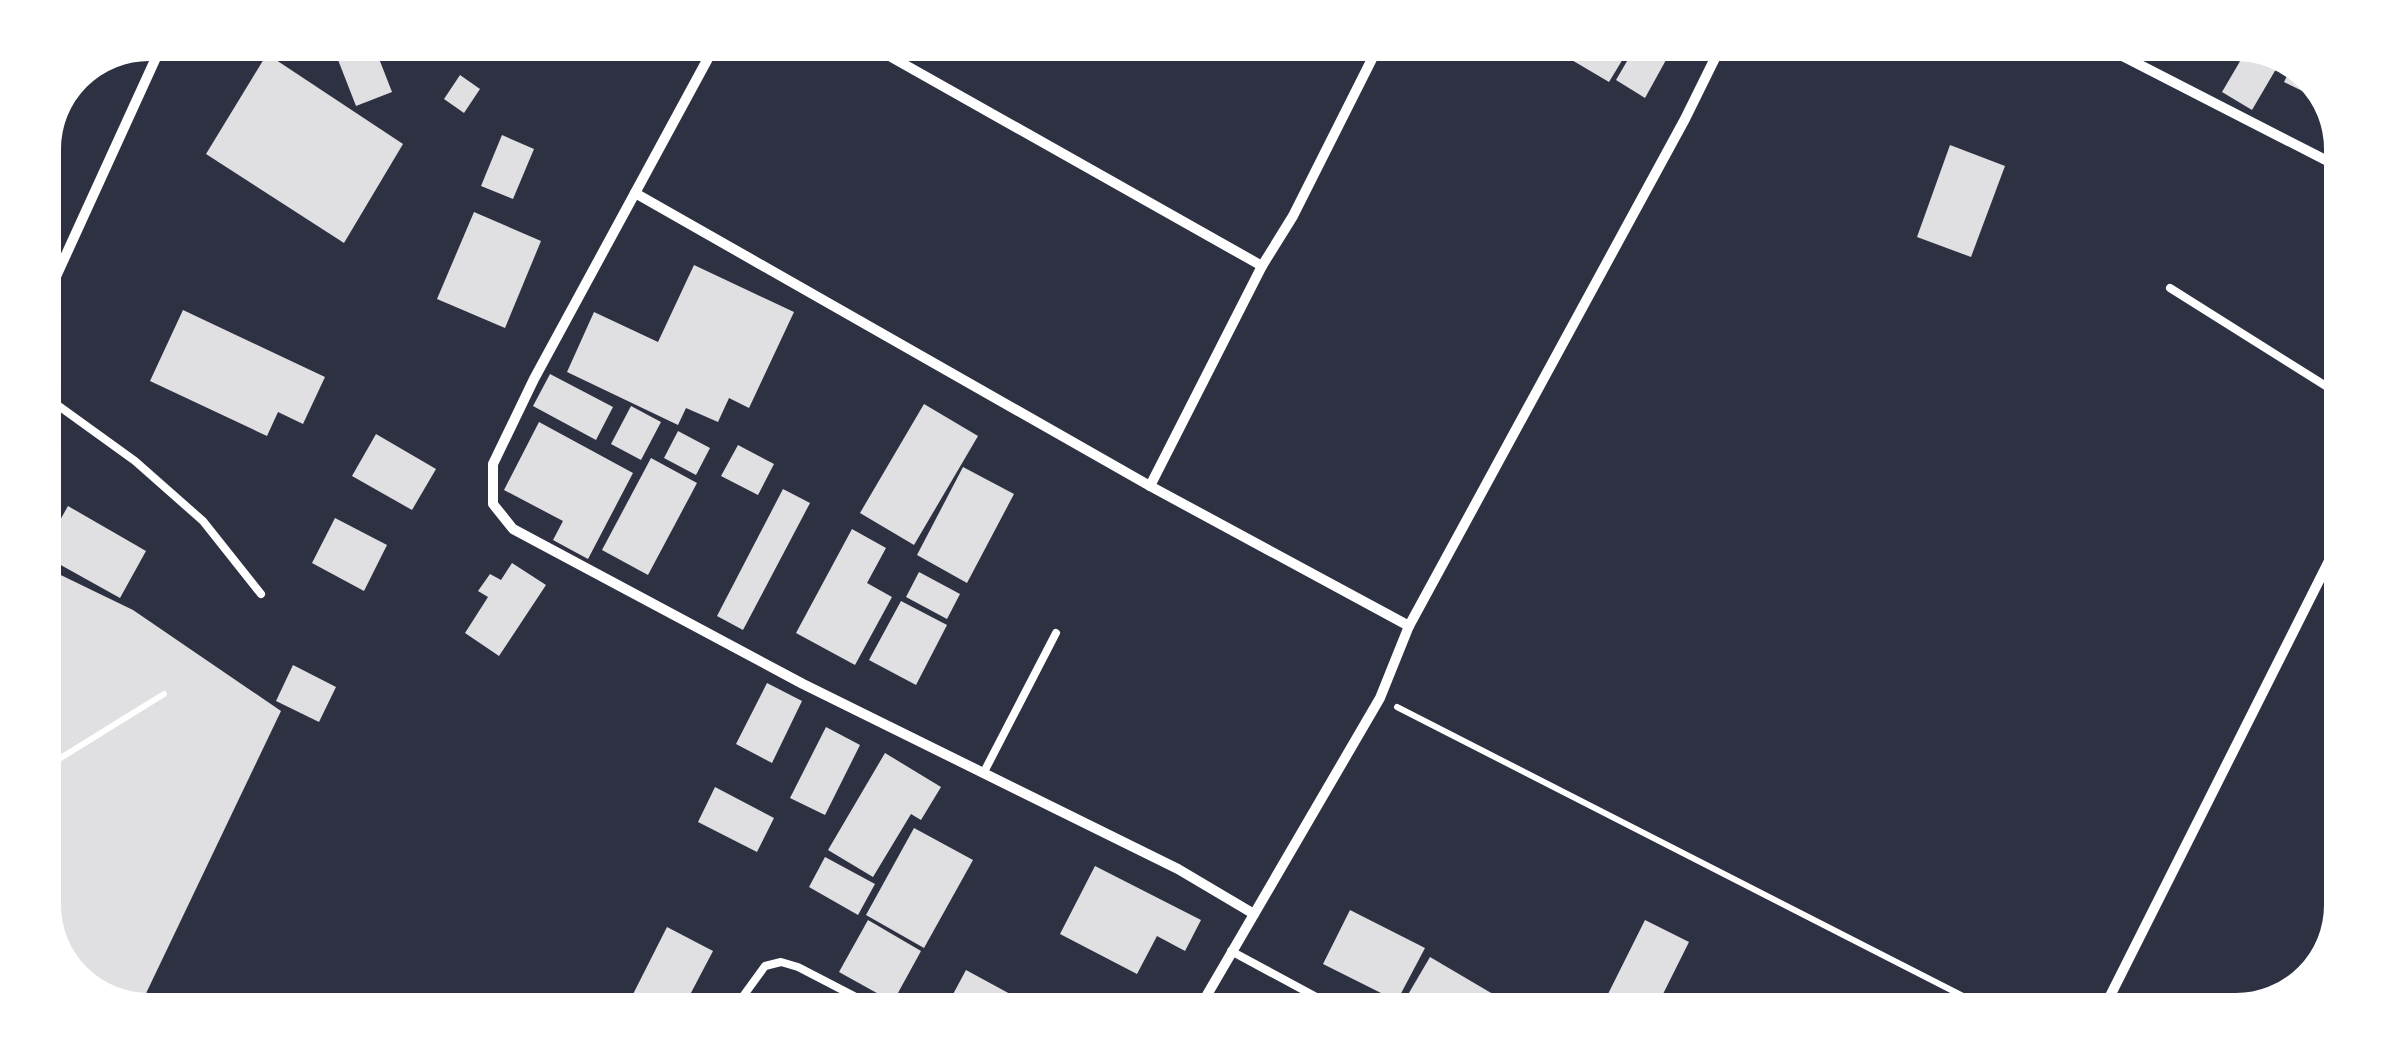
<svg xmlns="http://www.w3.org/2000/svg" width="2385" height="1054" viewBox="0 0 2385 1054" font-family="'Archivo Narrow',sans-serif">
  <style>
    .building { fill: #e0e0e3 }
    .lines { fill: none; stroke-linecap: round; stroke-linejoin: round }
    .path { stroke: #fff; stroke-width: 6 }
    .service { stroke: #fff; stroke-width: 8 }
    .minor { stroke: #fff; stroke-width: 10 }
    .rim { fill: none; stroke: #fff; stroke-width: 12 }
  </style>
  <rect width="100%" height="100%" fill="#2d3142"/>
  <g class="building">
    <path d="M357,38H371L392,92L356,106L333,47Z"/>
    <path d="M492,39H537L523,60Z"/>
    <path d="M1543,43L1632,44L1609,82Z"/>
    <path d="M1637,44L1666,60L1645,98L1616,80Z"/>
    <path d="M2249,46H2279L2286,52L2252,110L2222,92Z"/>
    <path d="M267,54L403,144L344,243L206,154Z"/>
    <path d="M2295,60L2328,87L2335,107L2284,82Z"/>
    <path d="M460,75L480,89L464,113L444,99Z"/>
    <path d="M502,135L534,149L513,199L481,186Z"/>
    <path d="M1950,145L2005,166L1971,257L1917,237Z"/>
    <path d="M474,212L541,241L505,328L437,299Z"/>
    <path d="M694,265L794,312L749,408L729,398L718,422L686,408L678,425L567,372L594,312L658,342Z"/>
    <path d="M183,310L325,377L303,424L278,412L267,436L150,381Z"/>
    <path d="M550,374L613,407L596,440L533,406Z"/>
    <path d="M924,404L978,436L914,545L860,513Z"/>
    <path d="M631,406L661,422L641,460L611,444Z"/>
    <path d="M539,422L633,473L588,559L553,540L563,521L504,490Z"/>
    <path d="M678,431L710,448L696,475L664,458Z"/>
    <path d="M376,434L436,469L412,510L352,476Z"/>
    <path d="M738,445L774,464L758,495L721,476Z"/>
    <path d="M651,458L697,483L648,575L602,550Z"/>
    <path d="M963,467L1014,494L967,583L917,555Z"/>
    <path d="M783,489L810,503L743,630L717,616Z"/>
    <path d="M68,506L146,551L120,598L41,554Z"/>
    <path d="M335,518L387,545L364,591L312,563Z"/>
    <path d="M852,529L886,548L867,583L892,597L855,665L796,633Z"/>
    <path d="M512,563L546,585L499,656L465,633L488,597L478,591L490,574L501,580Z"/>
    <path d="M38,564L133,610L281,711L139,1008H106L60,972L38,912Z"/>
    <path d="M919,572L960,594L947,619L906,597Z"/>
    <path d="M901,601L947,625L916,685L869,660Z"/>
    <path d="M293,665L336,687L319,722L276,701Z"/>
    <path d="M767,683L802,701L772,763L736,744Z"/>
    <path d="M826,727L860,745L825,815L790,798Z"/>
    <path d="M885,753L941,787L921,820L911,814L873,877L828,850Z"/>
    <path d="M715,787L774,818L757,852L698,822Z"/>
    <path d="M914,828L973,860L924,948L866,915Z"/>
    <path d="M825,857L875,884L858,915L809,887Z"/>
    <path d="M1095,866L1201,920L1185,951L1157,936L1137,974L1060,934Z"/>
    <path d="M1350,910L1425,948L1397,1001L1323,964Z"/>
    <path d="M868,920L921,951L893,1002L839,972Z"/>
    <path d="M1645,920L1689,942L1653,1014H1598Z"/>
    <path d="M667,927L713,951L682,1010H625Z"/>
    <path d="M2318,944L2338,948L2309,983Z"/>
    <path d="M1430,957L1527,1014L1432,1013L1406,998Z"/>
    <path d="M966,970L1023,1001L1017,1011H944Z"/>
  </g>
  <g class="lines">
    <g class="path">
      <path d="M1397,707L2002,1016"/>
      <path d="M38,772L164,694"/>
    </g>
    <g class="service">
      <path d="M2170,288L2345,398"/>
      <path d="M38,391L135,461L203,521L261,594"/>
      <path d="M984,772L1056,633"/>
      <path d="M1231,951L1346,1013"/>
      <path d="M733,1010L765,966L781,962L798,967L883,1011"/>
    </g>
    <g class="minor">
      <path d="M861,40L1262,266"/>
      <path d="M2103,46L2347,171"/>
      <path d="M635,193L718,40"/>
      <path d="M38,316L165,38"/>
      <path d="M1150,486L1262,266L1293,216L1380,43"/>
      <path d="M1254,914L1178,869L803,684L513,529L493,504V464L534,379L635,193L1150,486L1409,626"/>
      <path d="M1197,1012L1380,698L1409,626L1685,119L1722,44"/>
      <path d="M2100,1016L2343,533"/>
    </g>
  </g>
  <path d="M0 0H2385V1054H0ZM149 55H2236A94 94 0 0 1 2330 149V905A94 94 0 0 1 2236 999H149A94 94 0 0 1 55 905V149A94 94 0 0 1 149 55Z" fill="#fff" fill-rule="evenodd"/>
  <path class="rim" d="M149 55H2236A94 94 0 0 1 2330 149V905A94 94 0 0 1 2236 999H149A94 94 0 0 1 55 905V149A94 94 0 0 1 149 55Z"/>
</svg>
